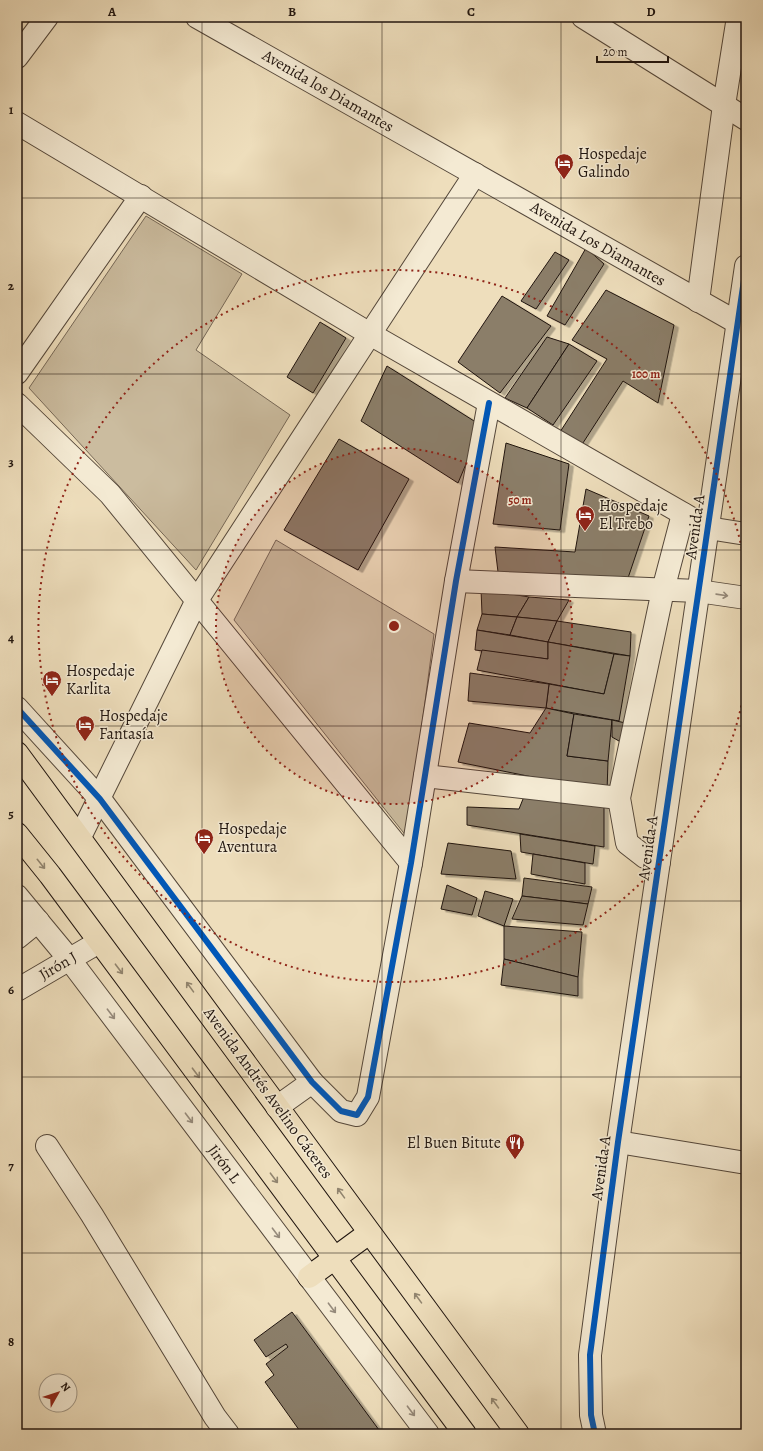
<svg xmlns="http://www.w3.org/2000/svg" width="763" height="1451" viewBox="0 0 763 1451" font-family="Alegreya,serif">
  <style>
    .green { fill: #cbbc9f; stroke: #766857 }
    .building { fill: #8b7e69; stroke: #20150f; filter: url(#shadow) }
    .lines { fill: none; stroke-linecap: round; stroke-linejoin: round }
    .minor-casing { stroke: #54473a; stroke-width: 24 }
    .highway-casing { stroke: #20150f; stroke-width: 24 }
    .minor { stroke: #f4ead3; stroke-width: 22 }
    .highway { stroke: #eedebc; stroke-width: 22 }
    .cycleway-casing { stroke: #f4ead3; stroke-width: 8 }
    .cycleway { stroke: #0057b8; stroke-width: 6 }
    .oneway { stroke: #958a7b }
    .oneway2 { stroke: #91846e }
    .grid { fill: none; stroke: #20150f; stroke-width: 1; stroke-opacity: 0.55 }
    .ring { fill: none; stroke: #8f2418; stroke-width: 2; stroke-dasharray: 2 4 }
    .labels { text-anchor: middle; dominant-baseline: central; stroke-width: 3; stroke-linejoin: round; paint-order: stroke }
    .street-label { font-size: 16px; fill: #20150f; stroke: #f4ead3 }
    .poi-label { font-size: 16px; fill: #20150f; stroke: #f4ead3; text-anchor: start }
    .centre { fill: #8f2418; stroke: #f4ead3; stroke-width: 2 }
    .ring-label { font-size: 12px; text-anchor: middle; font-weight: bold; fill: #8f2418; stroke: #f4ead3; stroke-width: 3; stroke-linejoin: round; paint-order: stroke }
    .neatline { fill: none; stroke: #20150f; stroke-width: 1.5 }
    .grid-label { font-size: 13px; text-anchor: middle; font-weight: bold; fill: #20150f }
  </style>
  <defs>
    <filter id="shadow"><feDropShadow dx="4.5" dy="2.5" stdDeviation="0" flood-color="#0004"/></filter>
  </defs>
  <rect width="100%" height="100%" fill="#eedebc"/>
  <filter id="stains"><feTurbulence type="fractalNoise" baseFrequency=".005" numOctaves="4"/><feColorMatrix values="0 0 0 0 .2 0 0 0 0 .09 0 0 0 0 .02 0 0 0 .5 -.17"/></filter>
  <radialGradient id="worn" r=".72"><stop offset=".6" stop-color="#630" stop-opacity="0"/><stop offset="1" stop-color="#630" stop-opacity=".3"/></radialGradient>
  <g class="green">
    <path d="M146,216L242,274L196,350L290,415L196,570L29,388Z"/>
    <path d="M276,540L434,634L407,837L234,620Z"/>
  </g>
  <g class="building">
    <path d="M586,248L604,264L565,325L547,316Z"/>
    <path d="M555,252L569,260L536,309L521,301Z"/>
    <path d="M606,290L674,325L658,403L623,381L581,446L560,432L607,359L572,340Z"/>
    <path d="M502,296L551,326L500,393L458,362Z"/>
    <path d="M320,322L346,338L313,393L287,377Z"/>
    <path d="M547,337L569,344L527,408L505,398Z"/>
    <path d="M569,344L597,361L553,425L527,408Z"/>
    <path d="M387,366L482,426L458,483L361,421Z"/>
    <path d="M339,439L409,479L358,570L284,530Z"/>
    <path d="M506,443L569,464L560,530L493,524Z"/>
    <path d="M586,489L649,516L628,578L498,572L495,547L575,552Z"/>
    <path d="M481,589L529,597L517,617L482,614Z"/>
    <path d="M529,597L569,600L557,621L517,617Z"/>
    <path d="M482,614L517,617L510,635L477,630Z"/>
    <path d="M517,617L557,621L548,642L510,635Z"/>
    <path d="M557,621L631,632L630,656L548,642Z"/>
    <path d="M477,630L548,642V659L475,650Z"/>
    <path d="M548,642L614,654L604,694L477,670L482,650L548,659Z"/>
    <path d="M614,654L630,656L619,721L546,708L549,684L604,694Z"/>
    <path d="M470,673L549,684L546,708L468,701Z"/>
    <path d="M546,708L574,714L567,756L608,761L607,792L458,762L469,723L530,733Z"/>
    <path d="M574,714L612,720L608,761L567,756Z"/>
    <path d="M612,720L630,724L626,745L612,737Z"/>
    <path d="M525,794L604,806V847L467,825V807L519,809Z"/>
    <path d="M520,834L595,846L593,864L521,852Z"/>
    <path d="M448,843L511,851L516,879L441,874Z"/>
    <path d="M533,854L585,863V884L531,874Z"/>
    <path d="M524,878L592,887L588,904L522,896Z"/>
    <path d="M447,885L477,898L472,915L441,909Z"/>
    <path d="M485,891L513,899L504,926L478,916Z"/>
    <path d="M522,896L588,904L583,925L512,919Z"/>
    <path d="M504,926L582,932L578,977L504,959Z"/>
    <path d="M504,959L578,977V996L501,985Z"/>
    <path d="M292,1312L382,1434H302L265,1382L274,1375L266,1364L288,1347L286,1344L266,1357L254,1340Z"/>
  </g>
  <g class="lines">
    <defs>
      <g id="minor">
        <path d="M197,17L738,323"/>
        <path d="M583,17L746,119"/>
        <path d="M17,57L47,17"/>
        <path d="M17,123L370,334L708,528L746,534"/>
        <path d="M698,301L724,105L738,17"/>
        <path d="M17,373L141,196"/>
        <path d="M17,404L110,494L411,863"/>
        <path d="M456,581L698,591L746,598"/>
        <path d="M17,708L100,799L312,1082L341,1111L357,1115L368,1097L411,863L456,581L489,403"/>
        <path d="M425,776L619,798"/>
        <path d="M80,837L197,600L370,334L475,174"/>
        <path d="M659,862L645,857L627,843L619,798L663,590L683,514"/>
        <path d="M17,896L70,960L428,1434"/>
        <path d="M17,938L38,921"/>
        <path d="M17,990L99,942"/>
        <path d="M277,1107L312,1082"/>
        <path d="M618,1142L746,1163"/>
        <path d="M47,1146L92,1215L215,1417L228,1434"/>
        <path d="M595,1434L591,1415L590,1355L618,1142L746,266"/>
      </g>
      <g id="highway">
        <path d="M17,753L518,1434"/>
        <path d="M17,834L50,875L465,1434"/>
        <path d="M309,1277L369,1233"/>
      </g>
    </defs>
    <use href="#minor" class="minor-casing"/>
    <use href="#highway" class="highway-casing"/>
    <use href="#minor" class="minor"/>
    <use href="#highway" class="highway"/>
    <defs>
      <g id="cycleway">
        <path d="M17,708L100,799L312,1082L341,1111L357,1115L368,1097L411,863L456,581L489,403"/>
        <path d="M595,1434L591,1415L590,1355L618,1142L746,266"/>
      </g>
    </defs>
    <use href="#cycleway" class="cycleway-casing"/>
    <use href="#cycleway" class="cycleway"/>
  </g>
  <defs><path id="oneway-shaft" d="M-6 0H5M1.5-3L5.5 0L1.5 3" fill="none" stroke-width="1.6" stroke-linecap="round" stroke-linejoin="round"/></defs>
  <g class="oneway">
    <use href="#oneway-shaft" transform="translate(722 595) rotate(8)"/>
    <use href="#oneway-shaft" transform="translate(111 1014) rotate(53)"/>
    <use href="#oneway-shaft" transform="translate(189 1118) rotate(53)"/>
    <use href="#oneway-shaft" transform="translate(276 1233) rotate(53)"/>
    <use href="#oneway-shaft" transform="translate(332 1308) rotate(53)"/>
    <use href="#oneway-shaft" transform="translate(411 1411) rotate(53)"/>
  </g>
  <g class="oneway2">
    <use href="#oneway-shaft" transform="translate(41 864) rotate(51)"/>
    <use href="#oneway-shaft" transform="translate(119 969) rotate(53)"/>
    <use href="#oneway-shaft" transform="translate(190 987) rotate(-126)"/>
    <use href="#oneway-shaft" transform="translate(196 1073) rotate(53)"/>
    <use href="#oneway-shaft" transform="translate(274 1178) rotate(53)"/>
    <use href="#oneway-shaft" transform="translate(341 1193) rotate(-126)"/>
    <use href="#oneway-shaft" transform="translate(418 1298) rotate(-126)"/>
    <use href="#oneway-shaft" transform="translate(495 1403) rotate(-126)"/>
  </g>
  <path class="grid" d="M202,17V1434M382,17V1434M561,17V1434M17,198H746M17,374H746M17,550H746M17,726H746M17,901H746M17,1077H746M17,1253H746"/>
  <circle cx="394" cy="626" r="178" fill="#8f2418" fill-opacity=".12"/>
  <g class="ring">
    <circle cx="394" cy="626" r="178"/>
    <path d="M746 682A356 356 0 1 1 746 570"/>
  </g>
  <defs>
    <symbol id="hotel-pin" viewBox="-11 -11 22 30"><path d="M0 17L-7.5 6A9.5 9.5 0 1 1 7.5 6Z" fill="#8f2418" stroke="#f4ead3"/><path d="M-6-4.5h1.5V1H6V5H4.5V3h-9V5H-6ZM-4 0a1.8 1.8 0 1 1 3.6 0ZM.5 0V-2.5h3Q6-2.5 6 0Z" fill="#fff"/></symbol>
    <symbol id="restaurant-pin" viewBox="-11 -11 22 30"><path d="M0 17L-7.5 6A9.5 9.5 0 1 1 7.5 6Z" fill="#8f2418" stroke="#f4ead3"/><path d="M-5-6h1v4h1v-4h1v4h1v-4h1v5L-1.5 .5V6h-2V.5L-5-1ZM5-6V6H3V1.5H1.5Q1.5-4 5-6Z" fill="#fff"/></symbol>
  </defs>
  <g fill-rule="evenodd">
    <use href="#hotel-pin" x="553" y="152" width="22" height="30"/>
    <use href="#hotel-pin" x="574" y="504" width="22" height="30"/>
    <use href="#hotel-pin" x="41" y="669" width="22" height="30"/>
    <use href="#hotel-pin" x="74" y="714" width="22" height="30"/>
    <use href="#hotel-pin" x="193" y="827" width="22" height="30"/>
    <use href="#restaurant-pin" x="504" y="1132" width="22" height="30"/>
  </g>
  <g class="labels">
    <g class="street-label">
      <text transform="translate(328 91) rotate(30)">Avenida los Diamantes</text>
      <text transform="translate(598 244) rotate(30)">Avenida Los Diamantes</text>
      <text transform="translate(695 527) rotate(-82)">Avenida A</text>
      <text transform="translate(648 848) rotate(-82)">Avenida A</text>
      <text transform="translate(58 966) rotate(-30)">Jirón J</text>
      <text transform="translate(268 1093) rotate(54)">Avenida Andrés Avelino Cáceres</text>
      <text transform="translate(224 1164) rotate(53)">Jirón L</text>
      <text transform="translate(601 1168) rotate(-82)">Avenida A</text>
    </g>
    <g class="poi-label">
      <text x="578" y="154">Hospedaje<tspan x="578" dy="18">Galindo</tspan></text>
      <text x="599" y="506">Hospedaje<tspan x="599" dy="18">El Trebo</tspan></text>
      <text x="66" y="671">Hospedaje<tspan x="66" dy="18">Karlita</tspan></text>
      <text x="99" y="716">Hospedaje<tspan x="99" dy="18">Fantasía</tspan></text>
      <text x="218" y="829">Hospedaje<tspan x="218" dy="18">Aventura</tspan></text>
      <text x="501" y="1143" text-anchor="end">El Buen Bitute</text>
    </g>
  </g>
  <circle cx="394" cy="626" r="6" class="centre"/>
  <g class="ring-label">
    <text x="646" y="378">100 m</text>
    <text x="520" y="504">50 m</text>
  </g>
  <rect width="763" height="1451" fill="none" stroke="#eedebc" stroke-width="44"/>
  <g transform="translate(58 1393) rotate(51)"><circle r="19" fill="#f4ead3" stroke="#9f9585"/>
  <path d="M0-3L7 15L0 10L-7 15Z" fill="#8f2418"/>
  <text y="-6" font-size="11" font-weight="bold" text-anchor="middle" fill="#20150f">N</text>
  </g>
  <path d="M597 56v6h71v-6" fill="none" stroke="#20150f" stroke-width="2"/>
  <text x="603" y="56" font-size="12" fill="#20150f" stroke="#f4ead3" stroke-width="3" paint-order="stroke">20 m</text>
  <rect x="22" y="22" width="719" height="1407" class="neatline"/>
  <g class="grid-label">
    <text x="112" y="16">A</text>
    <text x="292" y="16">B</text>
    <text x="471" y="16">C</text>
    <text x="651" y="16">D</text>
    <text x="11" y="114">1</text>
    <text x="11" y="290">2</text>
    <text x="11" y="466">3</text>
    <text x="11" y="642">4</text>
    <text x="11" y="818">5</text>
    <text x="11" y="994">6</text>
    <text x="11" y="1170">7</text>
    <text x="11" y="1346">8</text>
  </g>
  <rect width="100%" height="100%" filter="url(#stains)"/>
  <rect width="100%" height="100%" fill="url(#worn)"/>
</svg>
